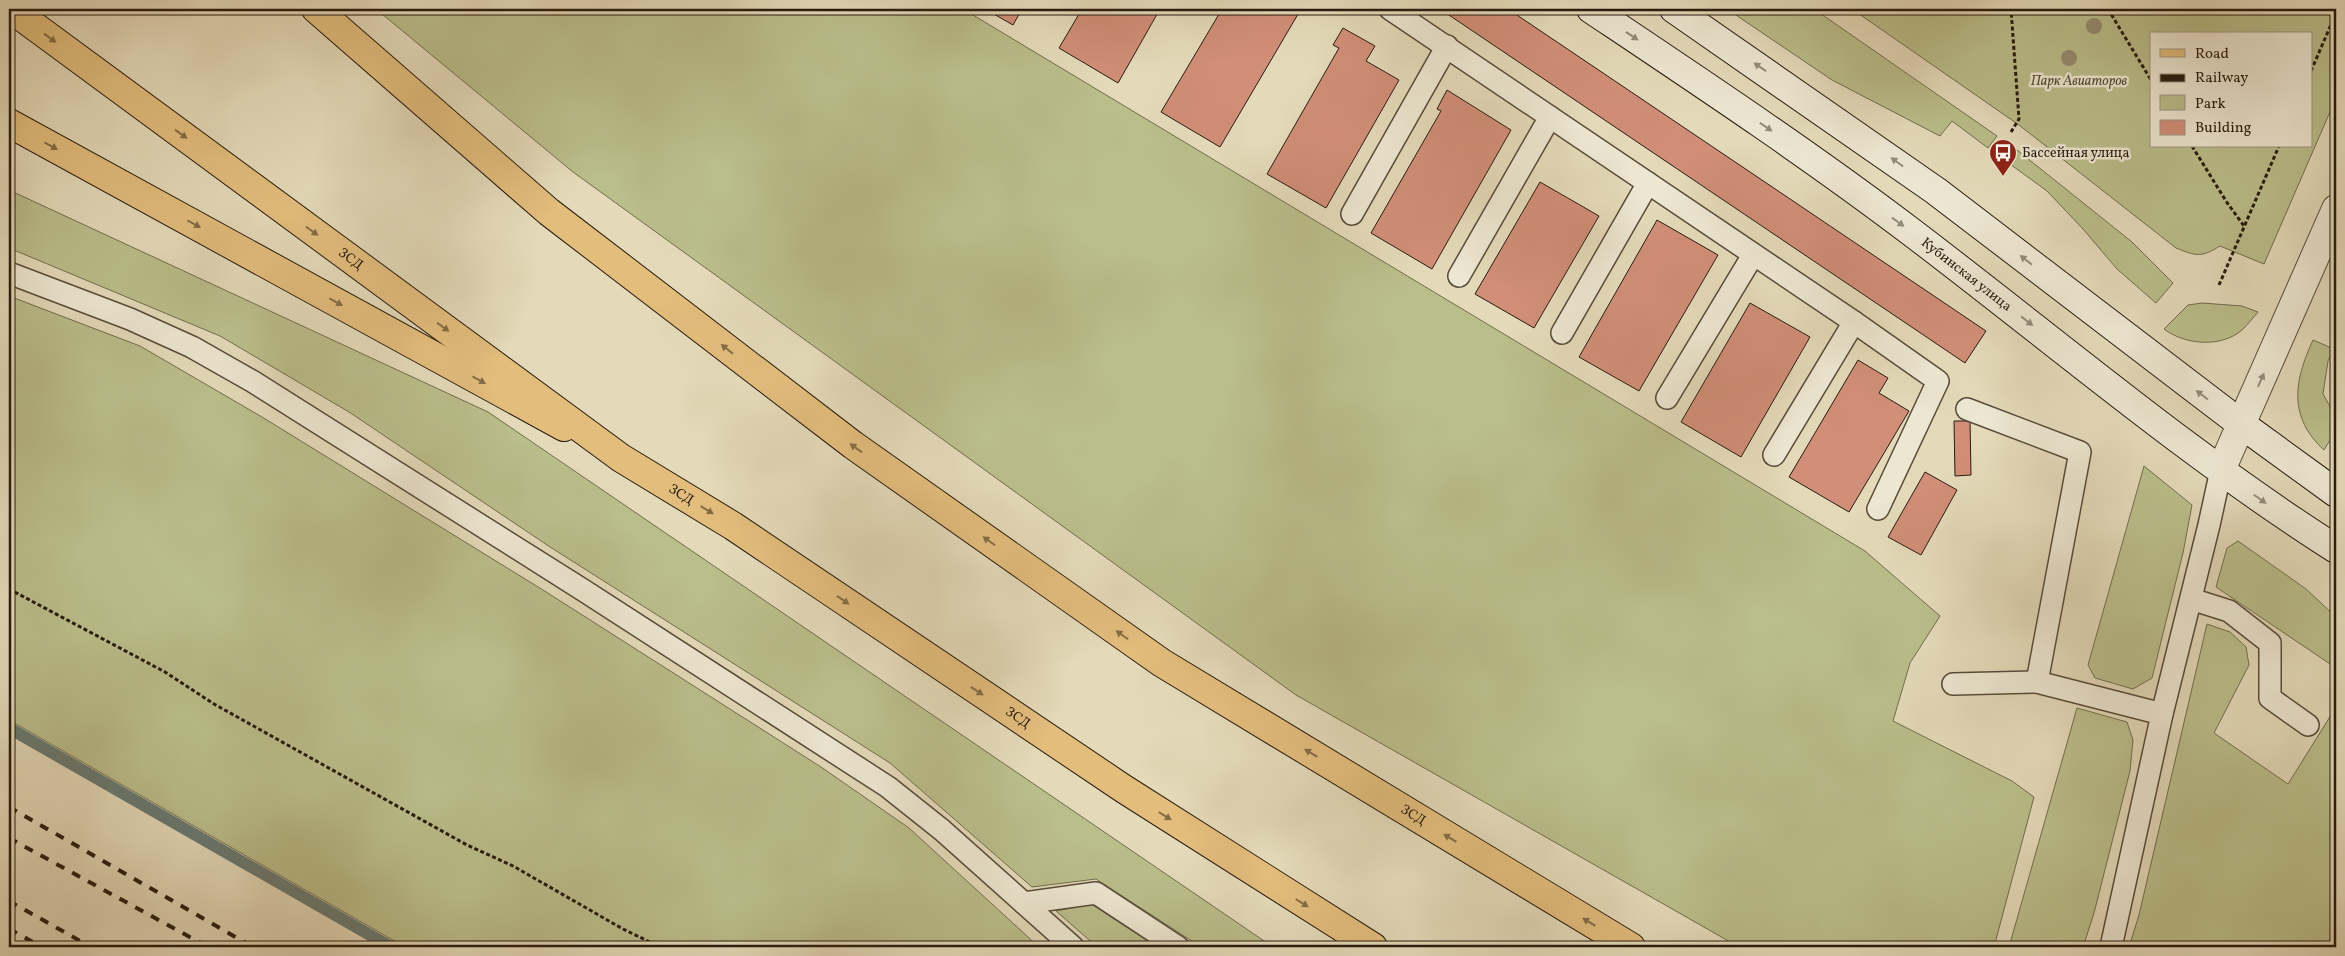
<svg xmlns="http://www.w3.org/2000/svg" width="2345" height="956" viewBox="0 0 2345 956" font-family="Vollkorn,serif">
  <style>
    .green { fill: #babe8b; stroke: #716c4e; fill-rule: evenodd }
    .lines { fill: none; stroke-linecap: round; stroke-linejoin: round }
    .stream { stroke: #697a72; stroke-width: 12 }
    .building { fill: #d18e78; stroke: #281b10 }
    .service-casing { stroke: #574b3a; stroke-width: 24 }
    .minor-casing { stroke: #574b3a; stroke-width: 30 }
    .secondary-casing { stroke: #281b10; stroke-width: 30 }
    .primary-casing { stroke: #281b10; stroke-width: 30 }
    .motorway-casing { stroke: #281b10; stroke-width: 30 }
    .path { stroke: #281b10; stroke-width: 3; stroke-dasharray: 4 2.5; stroke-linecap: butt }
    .service { stroke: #ede7d2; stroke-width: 21 }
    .minor { stroke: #ede7d2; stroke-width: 28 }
    .secondary { stroke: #ede7d2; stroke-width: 28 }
    .primary { stroke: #e2bd7c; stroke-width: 28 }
    .motorway { stroke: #e2bd7c; stroke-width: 28 }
    .rail { stroke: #281b10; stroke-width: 4; stroke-dasharray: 9 9; stroke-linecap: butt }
    .tree { fill: #958c70 }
    .oneway { fill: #948b7b }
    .oneway2 { fill: #856c46 }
    .labels { text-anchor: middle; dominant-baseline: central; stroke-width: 5; stroke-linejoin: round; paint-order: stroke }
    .park-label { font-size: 14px; font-style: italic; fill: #544c35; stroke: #ede7d2 }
    .poi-label { font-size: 14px; fill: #281b10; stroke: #ede7d2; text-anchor: start }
    .street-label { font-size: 14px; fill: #281b10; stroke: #ede7d2 }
  </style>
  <rect width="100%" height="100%" fill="#e4dab9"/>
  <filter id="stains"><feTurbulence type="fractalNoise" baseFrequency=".004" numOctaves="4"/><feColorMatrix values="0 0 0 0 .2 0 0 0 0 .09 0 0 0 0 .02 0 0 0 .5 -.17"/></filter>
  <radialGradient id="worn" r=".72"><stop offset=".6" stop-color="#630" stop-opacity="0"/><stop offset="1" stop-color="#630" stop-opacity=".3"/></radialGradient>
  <g class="green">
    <path d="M376,9H963L1865,551L1940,616L1910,663L1893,721L2012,781L2034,797L1994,947H1739L1296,695L573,172Z"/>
    <path d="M1727,9H1814L1997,136L1988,148L1952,121L1940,136L1832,80Z"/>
    <path d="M1852,9H2336V98L2264,264L2220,246C2201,258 2196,256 2176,248L2019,125ZM2151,34H2311V146H2151Z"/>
    <path d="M2012,146L2132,242L2173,283L2156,303L2117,269L2083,229L2047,191L2003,159Z"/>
    <path d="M9,190L488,412L1273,947H1201L1096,879L1032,887L890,763L547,545L349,412L220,336L9,248Z"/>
    <path d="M9,296L140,346L262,417L543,590L821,767L909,828L1039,947H405L9,720Z"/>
    <path d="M2202,303L2242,306L2258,312C2253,318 2248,324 2242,330C2221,348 2185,345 2164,329L2188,305Z"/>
    <path d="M2313,340L2334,349L2328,361L2323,394C2339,423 2343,420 2324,450C2288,417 2294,381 2313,340Z"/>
    <path d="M2144,466L2192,505L2183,553L2152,678L2133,689L2095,678L2088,665Z"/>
    <path d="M2238,541L2306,589L2336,617V668L2216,587L2227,548Z"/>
    <path d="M2207,624L2230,632L2246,647L2249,665L2214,733L2288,784L2336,707V947H2129L2139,915Z"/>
    <path d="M2077,708L2127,722L2133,740L2130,771L2094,913L2083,947H2009Z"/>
    <path d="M1091,904L1157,947H1097L1056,911Z"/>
  </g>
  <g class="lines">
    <path class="stream" d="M9,728L391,947"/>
  </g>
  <g class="building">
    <path d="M985,9H1022L1013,25Z"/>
    <path d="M1082,9H1160L1118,83L1059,48Z"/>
    <path d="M1222,9H1301L1220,147L1161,112Z"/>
    <path d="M1440,9H1508L1986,331L1965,363Z"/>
    <path d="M1343,28L1375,46L1366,61L1399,80L1326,208L1267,174L1339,48L1333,45Z"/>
    <path d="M1447,90L1511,130L1432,269L1371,233L1441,111L1437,109Z"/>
    <path d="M1540,182L1599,216L1534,328L1475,294Z"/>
    <path d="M1657,220L1718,255L1639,391L1579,357Z"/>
    <path d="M1750,303L1810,337L1741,457L1681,422Z"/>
    <path d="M1858,360L1888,378L1879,393L1909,411L1849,512L1789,477Z"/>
    <path d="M1954,421H1970L1971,475L1955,476Z"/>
    <path d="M1925,472L1957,490L1921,555L1888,537Z"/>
  </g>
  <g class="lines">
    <defs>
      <g id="service">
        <path d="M1390,9L1854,322L1938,381L1878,509"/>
        <path d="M1352,214L1447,46"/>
        <path d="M9,273L130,319L192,347L252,381L583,590L888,787L942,830L1073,947"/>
        <path d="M1459,276L1550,117"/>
        <path d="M1562,333L1648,183"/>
        <path d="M1667,398L1753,255"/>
        <path d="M1967,409L2080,452L2037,682L2162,714"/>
        <path d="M1774,455L1854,322"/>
        <path d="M2191,599L2229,611L2270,643V698L2308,725"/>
        <path d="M1953,684L2037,682"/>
        <path d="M1024,903L1096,893L1178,947"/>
        <path d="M2111,947L2162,714L2209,525L2221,470"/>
      </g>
      <path id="minor" d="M2221,470L2336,209"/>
      <g id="secondary">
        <path id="s1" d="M1591,9C1697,80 1804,151 1906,228C2049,336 2185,453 2336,549"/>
        <path d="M1674,9L1936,191L2241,424L2336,493"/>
      </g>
      <path id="primary" d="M9,123L564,427"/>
      <g id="motorway">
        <path id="s2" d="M11,9L621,458L733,526L1124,789L1373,947"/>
        <path id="s3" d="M316,9L549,212L853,445L1162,663L1631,947"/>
      </g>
    </defs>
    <use href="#service" class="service-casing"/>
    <use href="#minor" class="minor-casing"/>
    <use href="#secondary" class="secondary-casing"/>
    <use href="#primary" class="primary-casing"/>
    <use href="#motorway" class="motorway-casing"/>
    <g class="path">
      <path d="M2108,9L2151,80"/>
      <path d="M1848,11L1853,9"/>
      <path d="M2311,71L2336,13"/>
      <path d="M2011,132L2019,119L2011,9"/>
      <path d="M2192,146L2226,201L2244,226"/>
      <path d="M2219,285L2279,146"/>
      <path d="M9,589L165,672L214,704L467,845L513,866L623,929L660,947"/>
    </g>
    <use href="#service" class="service"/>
    <use href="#minor" class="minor"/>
    <use href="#secondary" class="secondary"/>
    <use href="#primary" class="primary"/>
    <use href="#motorway" class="motorway"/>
    <g class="rail">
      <path d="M9,807L253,947"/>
      <path d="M9,838L208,947"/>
      <path d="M9,901L91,947"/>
      <path d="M9,929L42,947"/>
    </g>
  </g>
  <g class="tree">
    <circle cx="2094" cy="26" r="8"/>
    <circle cx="2069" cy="58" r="8"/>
  </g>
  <defs><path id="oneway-solid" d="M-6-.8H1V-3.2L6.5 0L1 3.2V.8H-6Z" transform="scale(1.25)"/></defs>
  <g class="oneway">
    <use href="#oneway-solid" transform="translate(1632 36) rotate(34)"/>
    <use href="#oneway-solid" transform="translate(1760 67) rotate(-146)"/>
    <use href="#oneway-solid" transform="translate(1766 127) rotate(34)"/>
    <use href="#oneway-solid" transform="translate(1897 162) rotate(-144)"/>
    <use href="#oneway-solid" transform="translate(1898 222) rotate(36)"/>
    <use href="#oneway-solid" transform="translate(2026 260) rotate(-142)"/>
    <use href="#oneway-solid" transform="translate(2027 321) rotate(38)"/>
    <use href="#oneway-solid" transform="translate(2261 380) rotate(-66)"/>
    <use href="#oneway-solid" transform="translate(2202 395) rotate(-143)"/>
    <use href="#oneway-solid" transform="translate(2260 499) rotate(35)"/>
  </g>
  <g class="oneway2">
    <use href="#oneway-solid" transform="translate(50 38) rotate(36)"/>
    <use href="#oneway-solid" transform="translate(181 134) rotate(36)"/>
    <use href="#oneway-solid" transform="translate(51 146) rotate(29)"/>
    <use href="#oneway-solid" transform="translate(194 224) rotate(29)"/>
    <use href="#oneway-solid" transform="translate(312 231) rotate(36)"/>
    <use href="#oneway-solid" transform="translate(336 302) rotate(29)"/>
    <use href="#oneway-solid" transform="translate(443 327) rotate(36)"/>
    <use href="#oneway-solid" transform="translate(727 349) rotate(-142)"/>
    <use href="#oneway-solid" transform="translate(479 380) rotate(29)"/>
    <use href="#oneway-solid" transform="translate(856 448) rotate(-144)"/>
    <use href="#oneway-solid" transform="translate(707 510) rotate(31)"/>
    <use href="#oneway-solid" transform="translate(989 541) rotate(-145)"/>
    <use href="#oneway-solid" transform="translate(843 600) rotate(34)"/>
    <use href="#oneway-solid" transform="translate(1122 635) rotate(-145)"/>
    <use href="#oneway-solid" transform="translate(977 691) rotate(34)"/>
    <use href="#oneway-solid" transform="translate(1311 753) rotate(-149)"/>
    <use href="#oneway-solid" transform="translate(1165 816) rotate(32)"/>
    <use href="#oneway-solid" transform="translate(1450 838) rotate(-149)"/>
    <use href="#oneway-solid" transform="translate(1302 903) rotate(32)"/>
    <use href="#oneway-solid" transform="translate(1589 922) rotate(-149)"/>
  </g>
  <defs>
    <symbol id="bus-pin" viewBox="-11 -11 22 30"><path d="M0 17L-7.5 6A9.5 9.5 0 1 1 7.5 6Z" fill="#8f2418" stroke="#ede7d2"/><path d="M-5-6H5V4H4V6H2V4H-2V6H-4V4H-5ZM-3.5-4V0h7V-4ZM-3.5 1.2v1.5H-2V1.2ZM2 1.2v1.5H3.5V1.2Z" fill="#fff"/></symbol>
  </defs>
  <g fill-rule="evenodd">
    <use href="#bus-pin" x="1987" y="137" width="32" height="43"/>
  </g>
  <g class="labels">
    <g class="park-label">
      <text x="2079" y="81">Парк Авиаторов</text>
    </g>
    <g class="poi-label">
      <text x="2022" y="153">Бассейная улица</text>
    </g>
    <g class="street-label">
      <text stroke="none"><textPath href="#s2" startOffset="422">ЗСД</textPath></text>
      <text stroke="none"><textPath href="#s1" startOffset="460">Кубинская улица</textPath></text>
      <text stroke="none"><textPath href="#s2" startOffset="828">ЗСД</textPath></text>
      <text stroke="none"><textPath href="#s2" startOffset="1232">ЗСД</textPath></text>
      <text stroke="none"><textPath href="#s3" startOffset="1364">ЗСД</textPath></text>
    </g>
  </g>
  <rect width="2345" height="956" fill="none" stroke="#e4dab9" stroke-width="30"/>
  <rect x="10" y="10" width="2325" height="936" fill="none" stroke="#281b10" stroke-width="2.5"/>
  <rect x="15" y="15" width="2315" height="926" fill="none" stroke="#281b10"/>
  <rect x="2150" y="32" width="162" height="115" fill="#ede7d2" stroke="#9e9584"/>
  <rect x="2160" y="49" width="25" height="8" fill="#e2bd7c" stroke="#9e9584"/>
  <text x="2195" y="58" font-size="15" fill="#281b10">Road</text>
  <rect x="2160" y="74" width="25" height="8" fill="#281b10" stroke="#9e9584"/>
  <text x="2195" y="82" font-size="15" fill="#281b10">Railway</text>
  <rect x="2160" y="95" width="25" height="15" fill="#babe8b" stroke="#9e9584"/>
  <text x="2195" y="108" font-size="15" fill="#281b10">Park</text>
  <rect x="2160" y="120" width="25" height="15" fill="#d18e78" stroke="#9e9584"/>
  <text x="2195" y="132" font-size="15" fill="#281b10">Building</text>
  <rect width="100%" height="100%" filter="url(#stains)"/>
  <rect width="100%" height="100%" fill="url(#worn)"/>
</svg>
